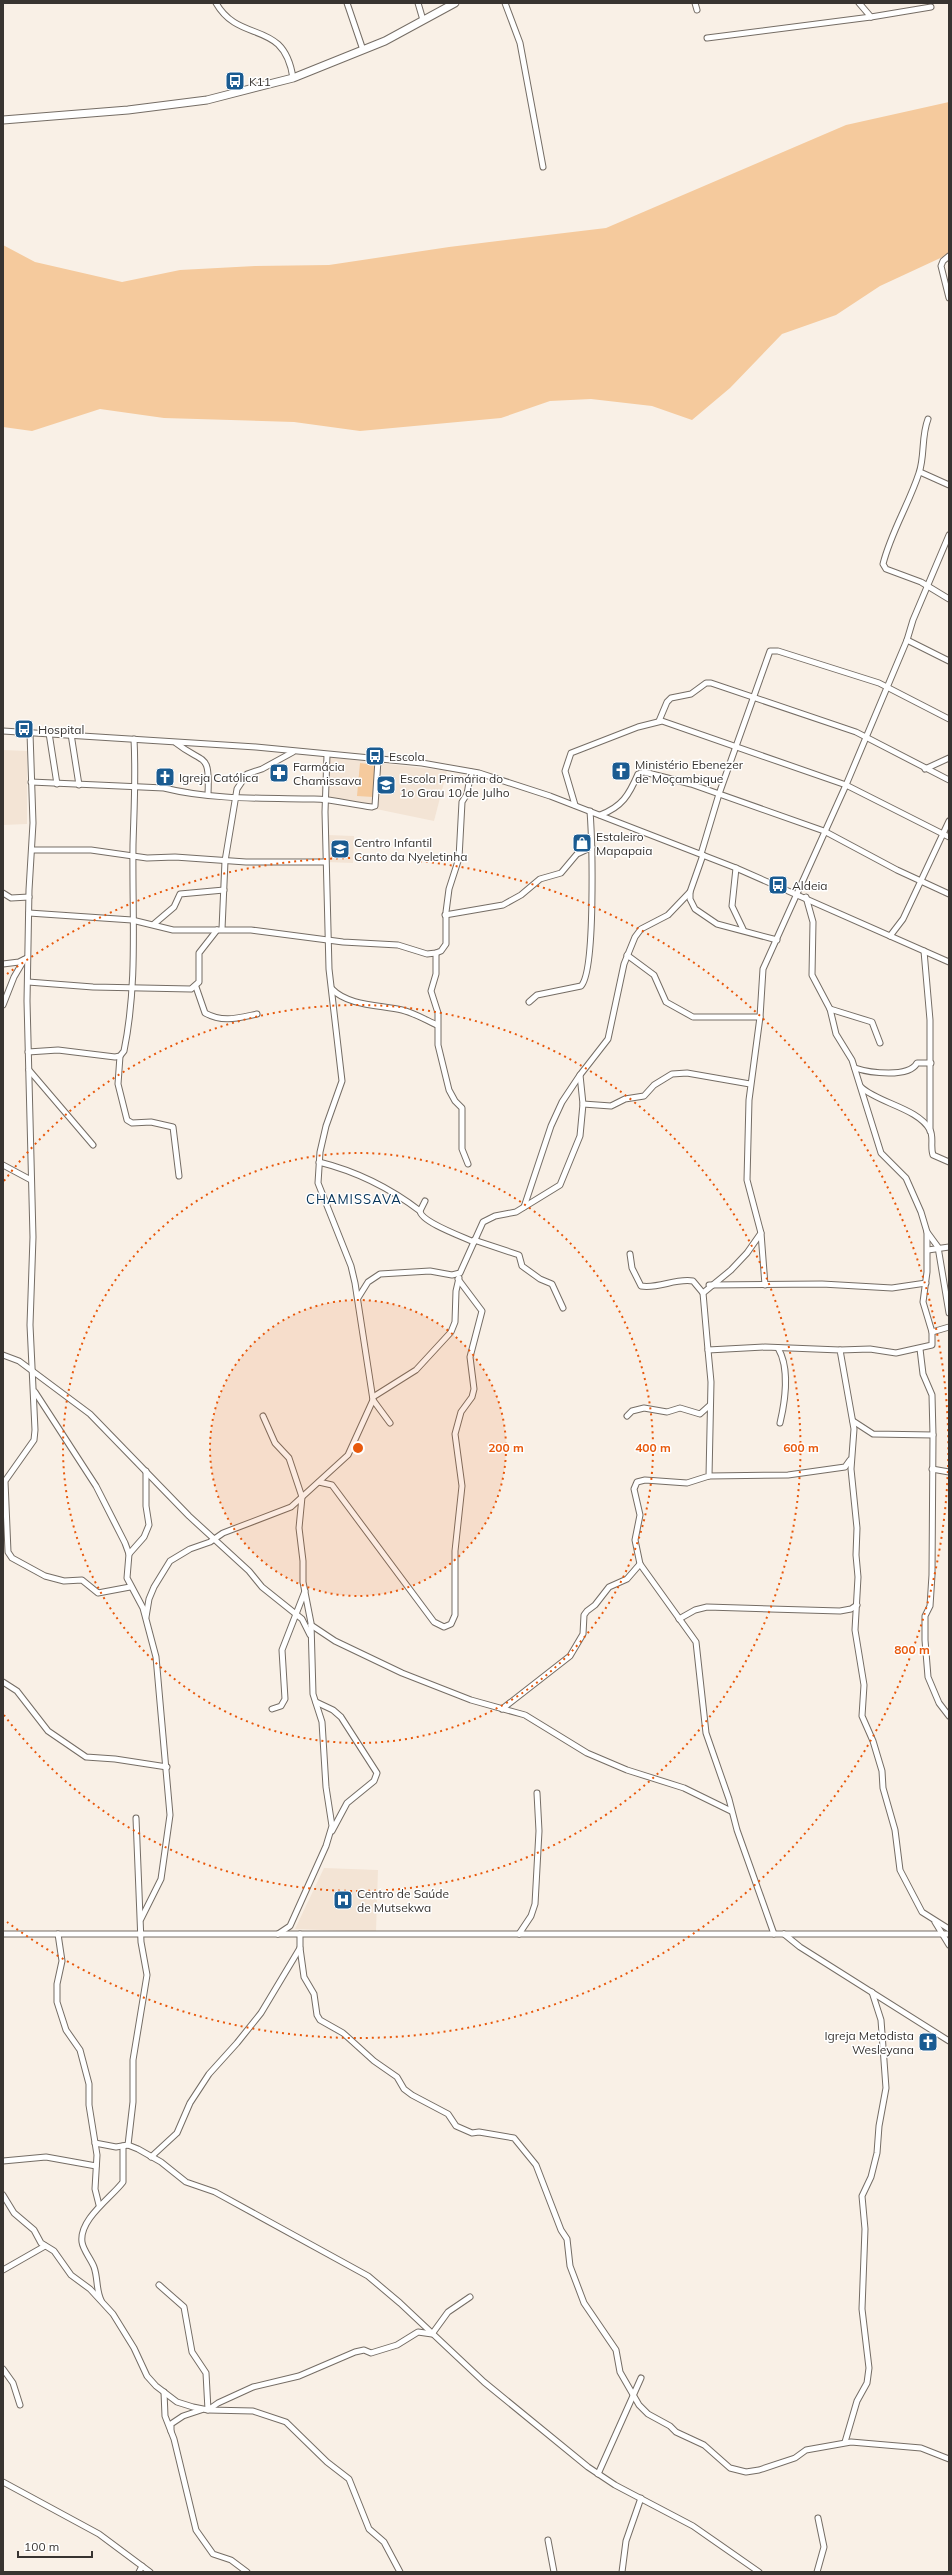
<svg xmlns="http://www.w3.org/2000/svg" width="952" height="2575" viewBox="0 0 952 2575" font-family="Mulish,sans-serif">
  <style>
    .built { fill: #f3e4d5 }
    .green { fill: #f5ca9d }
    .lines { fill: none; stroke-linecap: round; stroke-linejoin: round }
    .minor-casing { stroke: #756d65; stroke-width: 7 }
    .highway-casing { stroke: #756d65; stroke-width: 9 }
    .minor { stroke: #fff; stroke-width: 5 }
    .highway { stroke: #fff; stroke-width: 7 }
    .ring { fill: none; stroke: #e8590c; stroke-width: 2; stroke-dasharray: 2 4 }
    .labels { text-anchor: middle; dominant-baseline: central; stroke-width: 3; stroke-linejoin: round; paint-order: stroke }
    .poi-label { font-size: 12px; fill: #383431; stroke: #fff; text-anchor: start }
    .neighbourhood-label { font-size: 13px; letter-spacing: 1px; fill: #063459; stroke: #fff }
    .centre { fill: #e8590c; stroke: #fff; stroke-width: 2 }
    .ring-label { font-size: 12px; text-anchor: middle; font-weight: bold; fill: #e8590c; stroke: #fff; stroke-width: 3; stroke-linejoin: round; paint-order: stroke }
  </style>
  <rect width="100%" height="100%" fill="#f9f0e6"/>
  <g class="built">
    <path d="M3,750L27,751V824L3,825Z"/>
    <path d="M329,757L447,771L434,821L328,799Z"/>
    <path d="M327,835L354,836L353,863L326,862Z"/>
    <path d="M324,1868L378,1870L376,1932L295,1929Z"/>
  </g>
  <g class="green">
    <path d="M949,102V254L880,286L836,315L782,334L730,388L692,420L652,406L591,399L550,401L501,418L360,431L294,422L164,418L100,409L32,431L3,427V245L35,262L122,282L180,270L255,266L329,265L449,247L606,228L846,125Z"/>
    <path d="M360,763L376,765L373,797L357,796Z"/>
  </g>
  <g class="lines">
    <defs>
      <g id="minor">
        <path d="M216,3C240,45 284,18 293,78"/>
        <path d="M347,3L363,50"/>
        <path d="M418,3L423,20"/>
        <path d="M505,3L520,43L543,167"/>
        <path d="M695,3L697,10"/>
        <path d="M859,3L871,17"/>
        <path d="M707,38L871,17L931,7"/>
        <path d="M949,256L943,261L941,266L949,298"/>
        <path d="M928,419C921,437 925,456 919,473C909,504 891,532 883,564L886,569L921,582L949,599"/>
        <path d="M920,472L949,485"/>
        <path d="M907,640L913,620L949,535"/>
        <path d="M949,661L907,640L846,785L763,969L760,1017L749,1100L747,1180L761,1233L747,1253L731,1270L703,1293L708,1350L765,1347L840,1350L854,1429L851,1469L857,1528L856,1555L858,1577L855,1630L864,1685L862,1716L873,1741L882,1771L883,1788L895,1830L900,1870L922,1912L949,1929"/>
        <path d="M659,721L667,702L671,698L691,694L706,683H711L856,732L949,780"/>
        <path d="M3,731L256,747L422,763L479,773L550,796L736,868L949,962"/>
        <path d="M30,733L33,823L29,890L27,1001L33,1237L30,1325L35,1430L34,1440L5,1481L8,1552L12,1558L45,1576L64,1581L82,1580L98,1593L130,1587"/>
        <path d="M49,733L57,784"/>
        <path d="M71,734L79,785"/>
        <path d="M176,743C204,765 210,751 208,794"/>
        <path d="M925,769L949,758"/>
        <path d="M31,782L164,788C212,800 265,798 314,799C333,799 353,805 372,807L375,806L378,760"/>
        <path d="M575,805L565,771L571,753L638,727L662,721L846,785L949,837"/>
        <path d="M600,815C622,807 629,795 638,774L644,772L691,784L824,831L897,870L949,894"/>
        <path d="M32,850H91L147,858L175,857L246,862H325"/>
        <path d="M701,854L719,794L770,651H778L879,683L949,719"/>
        <path d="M736,868L732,906L743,929"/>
        <path d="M690,892V899L695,909L717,924L777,940"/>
        <path d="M3,893L11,898L29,897"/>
        <path d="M806,897L813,922L812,975L830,1009L836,1034L852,1060L881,1153L906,1178L921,1212L927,1232V1272L923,1302L932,1332V1345L896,1353L870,1349L840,1350"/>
        <path d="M29,913L132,920L173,930H251L343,942L398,945L427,954L436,953L441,951L446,944V912L449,889L459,858L462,802L467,794L471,772"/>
        <path d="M445,915L503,905L521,895L540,879L561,873L577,854L592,847"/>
        <path d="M154,924L174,907L180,894L224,890"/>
        <path d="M222,929L225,861L237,789L247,774L262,769L293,752"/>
        <path d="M890,936L903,919L949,821"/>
        <path d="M924,951L930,1020V1131"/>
        <path d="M436,953V974L431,991L438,1013V1045L449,1090L455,1101L462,1108V1149L468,1164"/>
        <path d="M627,955L654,975L666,1002L693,1017H760"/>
        <path d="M3,964L19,962L27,958"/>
        <path d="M28,982L93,987L191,989L199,982V953L217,930"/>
        <path d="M196,987L205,1013C223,1023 238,1018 257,1014"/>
        <path d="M332,989C348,1006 381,1005 402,1010C414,1013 426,1020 437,1025"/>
        <path d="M529,1002L537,995L581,986C596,971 592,838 590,811"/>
        <path d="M3,1005L14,977L24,960"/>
        <path d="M830,1009L872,1022L880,1043"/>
        <path d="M28,1052L58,1050L115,1057L120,1056L124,1051C138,983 132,914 133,845C134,809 136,777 134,739"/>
        <path d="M120,1056L118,1084L127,1120L132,1123L151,1122L173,1127L179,1176"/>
        <path d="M855,1068C870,1073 909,1078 917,1063H931"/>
        <path d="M29,1070L93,1145"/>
        <path d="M861,1087C878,1103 918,1108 930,1130C934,1137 930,1147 933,1155L949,1162"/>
        <path d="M583,1104L611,1106L625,1099L644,1096L654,1085L672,1074L687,1073L750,1084"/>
        <path d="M319,1162C355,1171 390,1188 420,1211"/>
        <path d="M3,1165L31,1180"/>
        <path d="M425,1201L420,1211C421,1222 463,1237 474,1242"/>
        <path d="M524,1207L551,1126L562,1102L580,1075"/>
        <path d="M927,1232L938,1247L949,1313"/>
        <path d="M761,1233L765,1285"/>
        <path d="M474,1240L519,1255L522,1266L540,1279L552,1284L563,1308"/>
        <path d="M928,1250L949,1247"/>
        <path d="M630,1254L632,1268L641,1286C659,1289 675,1278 693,1281L703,1293"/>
        <path d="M709,1285L822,1284L892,1288L926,1283"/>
        <path d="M358,1298L368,1282L380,1274L430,1271L452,1275L460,1273L483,1222L495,1216L516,1212L560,1185L580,1136L583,1104L580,1075L608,1039L624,964L635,937L641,929L668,915L690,892L703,855"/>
        <path d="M932,1332L949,1327"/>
        <path d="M778,1348C790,1368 785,1402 780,1423"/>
        <path d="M920,1349L923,1374L932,1395L933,1435L932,1575L930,1606L925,1616V1640L928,1677L939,1703L949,1716"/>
        <path d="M708,1350L711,1382L709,1476L687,1483L645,1480L637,1482L634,1489L640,1515L635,1540L640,1564L696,1642L706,1733L729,1799L737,1830L774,1934"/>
        <path d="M3,1355L19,1361L90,1414L189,1516L249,1571L262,1587L302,1619L310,1635"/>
        <path d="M35,1392L96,1486L125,1543L129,1554L127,1578L143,1608L156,1657L170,1815L161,1879L141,1919"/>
        <path d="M373,1397L416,1370L451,1332L455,1322L456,1291L459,1278"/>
        <path d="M373,1400L390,1423"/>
        <path d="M263,1416L275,1443L289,1458L302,1497L299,1528L303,1561V1582L311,1623L313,1694L322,1722L326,1787L332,1826L326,1846L290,1926L278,1934"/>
        <path d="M627,1416L632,1411L644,1408L667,1412L680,1408L700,1414L710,1405"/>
        <path d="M853,1421L873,1434L933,1435"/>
        <path d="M932,1469L949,1472"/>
        <path d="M709,1476L788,1475L845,1467L850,1460"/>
        <path d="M319,1482L332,1485L434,1622L444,1627L451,1624L455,1615V1551L462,1486L455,1434L461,1412L472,1397L474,1389L470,1357L482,1311L458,1279"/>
        <path d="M129,1554L144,1537L149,1525L146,1506V1471"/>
        <path d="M146,1617L149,1599L154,1587L170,1561L190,1549L210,1542L223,1533L291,1507L348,1455L373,1400L355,1283L351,1266L318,1183L320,1152L326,1126L342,1081L329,969L325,812L327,755"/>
        <path d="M679,1619L695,1610L707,1607L840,1611L851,1609L857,1605"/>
        <path d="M311,1625L335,1641L402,1673L471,1700L525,1715L587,1753L627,1770L684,1788L731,1811"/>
        <path d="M3,1682L17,1691L48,1731L86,1757L115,1759L167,1767"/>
        <path d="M316,1702L333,1710L341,1717L377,1773L374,1781L347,1803L332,1831"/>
        <path d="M272,1709L281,1706L285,1699L282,1650L305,1591"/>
        <path d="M502,1709L570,1656L583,1634L584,1615L587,1611L595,1605L609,1587L627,1579L640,1564"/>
        <path d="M935,1922L949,1945"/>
        <path d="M3,1934H949"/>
        <path d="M58,1934L62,1961L57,1984V2002L66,2030L80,2050L89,2084V2105L97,2155L95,2189L99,2205"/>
        <path d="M519,1934L531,1916L535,1904L539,1831L537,1793"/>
        <path d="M784,1934L800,1947L949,2041"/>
        <path d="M300,1948L304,1977L314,1994L317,2015L320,2020L343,2033L374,2061L397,2077L404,2089L412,2095L448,2114L456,2126L472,2133L479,2132L514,2138L536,2165L561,2230L567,2239L570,2266L584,2303L616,2350L620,2372L639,2405L648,2414L670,2426L676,2432L704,2445L730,2468L746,2472L759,2470L795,2458L806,2450L851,2442L921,2448L949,2459"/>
        <path d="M95,2143L116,2147L128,2145L138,2149L161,2162L186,2182L215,2192L368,2276L400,2303L484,2382L588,2467L615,2485L693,2526L759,2572"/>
        <path d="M128,2145L133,2102V2060L147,1975L141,1942L136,1818"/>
        <path d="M151,2157L177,2133L190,2103L209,2074L237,2043L261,2013L300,1948V1934"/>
        <path d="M3,2161L46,2157L96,2166"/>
        <path d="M3,2195L14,2213L34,2230L41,2243L54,2251L71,2275L90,2289L113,2314L134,2348L147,2376L156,2386L177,2402L193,2407L208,2410L253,2411L286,2422L327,2462L349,2479L369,2529L384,2542L400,2572"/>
        <path d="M3,2270L45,2246"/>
        <path d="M159,2285L184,2307L192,2352L206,2373L208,2410L218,2403L253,2387L299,2376L355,2352L364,2350L371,2353L397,2345L418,2332L432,2334L448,2312L470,2297"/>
        <path d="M101,2300C96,2290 98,2278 94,2267C91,2259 83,2250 82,2242C79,2219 112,2197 123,2182V2146"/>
        <path d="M3,2369L13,2383L20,2405"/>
        <path d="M164,2392L165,2416L174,2439L196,2530L213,2554L231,2560L247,2572"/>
        <path d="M171,2431V2424L183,2416L201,2410"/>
        <path d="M845,2442L857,2401L867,2383L869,2368L862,2309L865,2229L862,2196L871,2177L877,2153L879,2126L886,2088L881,2020L872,1992"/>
        <path d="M598,2474L641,2378"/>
        <path d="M3,2482L99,2534L150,2572"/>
        <path d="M548,2540L554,2572"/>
        <path d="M139,2572L142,2566"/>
        <path d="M622,2572L626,2541L641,2498"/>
        <path d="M817,2572L824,2547L818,2518"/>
      </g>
      <path id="highway" d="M3,120L128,110L207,100L293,78L385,41L455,3"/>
    </defs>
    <use href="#minor" class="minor-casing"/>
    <use href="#highway" class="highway-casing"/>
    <use href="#minor" class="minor"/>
    <use href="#highway" class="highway"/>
  </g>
  <circle cx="358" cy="1448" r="148" fill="#e8590c" fill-opacity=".12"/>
  <g class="ring">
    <circle cx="358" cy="1448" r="148"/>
    <circle cx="358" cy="1448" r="295"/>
    <path d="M4 1181A443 443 0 1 1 4 1715"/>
    <path d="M7 974A590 590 0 1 1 7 1922"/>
  </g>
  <defs>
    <symbol id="bus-square" viewBox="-11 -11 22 22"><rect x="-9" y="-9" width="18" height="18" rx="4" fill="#1a5b91" stroke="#fff"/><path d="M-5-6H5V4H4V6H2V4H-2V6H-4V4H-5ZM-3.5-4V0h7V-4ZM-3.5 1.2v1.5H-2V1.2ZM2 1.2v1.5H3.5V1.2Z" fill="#fff"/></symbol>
    <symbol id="church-square" viewBox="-11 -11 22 22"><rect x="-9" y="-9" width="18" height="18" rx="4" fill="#1a5b91" stroke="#fff"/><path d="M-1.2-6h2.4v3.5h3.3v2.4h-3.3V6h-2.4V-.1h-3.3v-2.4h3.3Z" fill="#fff"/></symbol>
    <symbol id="pharmacy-square" viewBox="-11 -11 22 22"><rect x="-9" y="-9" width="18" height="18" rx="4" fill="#1a5b91" stroke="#fff"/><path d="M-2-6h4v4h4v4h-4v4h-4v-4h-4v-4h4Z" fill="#fff"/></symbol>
    <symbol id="school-square" viewBox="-11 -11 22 22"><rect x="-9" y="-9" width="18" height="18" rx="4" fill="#1a5b91" stroke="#fff"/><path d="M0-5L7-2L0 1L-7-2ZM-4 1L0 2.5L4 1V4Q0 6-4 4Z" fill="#fff"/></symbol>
    <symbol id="shop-square" viewBox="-11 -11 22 22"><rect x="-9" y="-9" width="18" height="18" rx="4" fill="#1a5b91" stroke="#fff"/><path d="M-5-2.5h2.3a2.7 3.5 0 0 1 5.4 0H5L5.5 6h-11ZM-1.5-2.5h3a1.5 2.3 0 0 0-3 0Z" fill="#fff"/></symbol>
    <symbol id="hospital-square" viewBox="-11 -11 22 22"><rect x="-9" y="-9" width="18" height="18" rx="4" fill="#1a5b91" stroke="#fff"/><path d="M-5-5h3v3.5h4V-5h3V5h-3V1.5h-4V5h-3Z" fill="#fff"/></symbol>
  </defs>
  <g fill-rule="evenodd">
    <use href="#bus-square" x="224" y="70" width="22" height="22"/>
    <use href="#bus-square" x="13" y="718" width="22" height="22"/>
    <use href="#bus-square" x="364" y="745" width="22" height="22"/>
    <use href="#church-square" x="610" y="760" width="22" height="22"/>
    <use href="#pharmacy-square" x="268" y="762" width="22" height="22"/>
    <use href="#church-square" x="154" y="766" width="22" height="22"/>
    <use href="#school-square" x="375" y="774" width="22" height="22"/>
    <use href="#shop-square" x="571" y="832" width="22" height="22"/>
    <use href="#school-square" x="329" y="838" width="22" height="22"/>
    <use href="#bus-square" x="767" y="874" width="22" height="22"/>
    <use href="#hospital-square" x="332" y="1889" width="22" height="22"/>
    <use href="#church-square" x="917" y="2031" width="22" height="22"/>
  </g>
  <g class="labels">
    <g class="poi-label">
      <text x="249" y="81">K11</text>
      <text x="38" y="729">Hospital</text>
      <text x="389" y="756">Escola</text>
      <text x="635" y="764">Ministério Ebenezer<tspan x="635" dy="14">de Moçambique</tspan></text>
      <text x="293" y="766">Farmácia<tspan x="293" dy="14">Chamissava</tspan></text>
      <text x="179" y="777">Igreja Católica</text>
      <text x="400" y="778">Escola Primária do<tspan x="400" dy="14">1o Grau 10 de Julho</tspan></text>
      <text x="596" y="836">Estaleiro<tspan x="596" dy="14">Mapapaia</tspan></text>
      <text x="354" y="842">Centro Infantil<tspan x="354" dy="14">Canto da Nyeletinha</tspan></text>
      <text x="792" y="885">Aldeia</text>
      <text x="357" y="1893">Centro de Saúde<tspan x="357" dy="14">de Mutsekwa</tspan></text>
      <text x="914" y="2035" text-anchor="end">Igreja Metodista<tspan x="914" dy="14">Wesleyana</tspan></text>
    </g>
    <g class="neighbourhood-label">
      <text x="354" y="1199">CHAMISSAVA</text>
    </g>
  </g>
  <circle cx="358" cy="1448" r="6" class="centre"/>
  <g class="ring-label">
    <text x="506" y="1452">200 m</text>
    <text x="653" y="1452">400 m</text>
    <text x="801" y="1452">600 m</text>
    <text x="912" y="1654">800 m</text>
  </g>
  <rect width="952" height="2575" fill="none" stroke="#383431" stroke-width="8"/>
  <path d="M18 2551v6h74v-6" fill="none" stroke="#383431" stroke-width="2"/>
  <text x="24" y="2551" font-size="12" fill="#383431" stroke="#ffffff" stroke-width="3" paint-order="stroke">100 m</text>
</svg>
